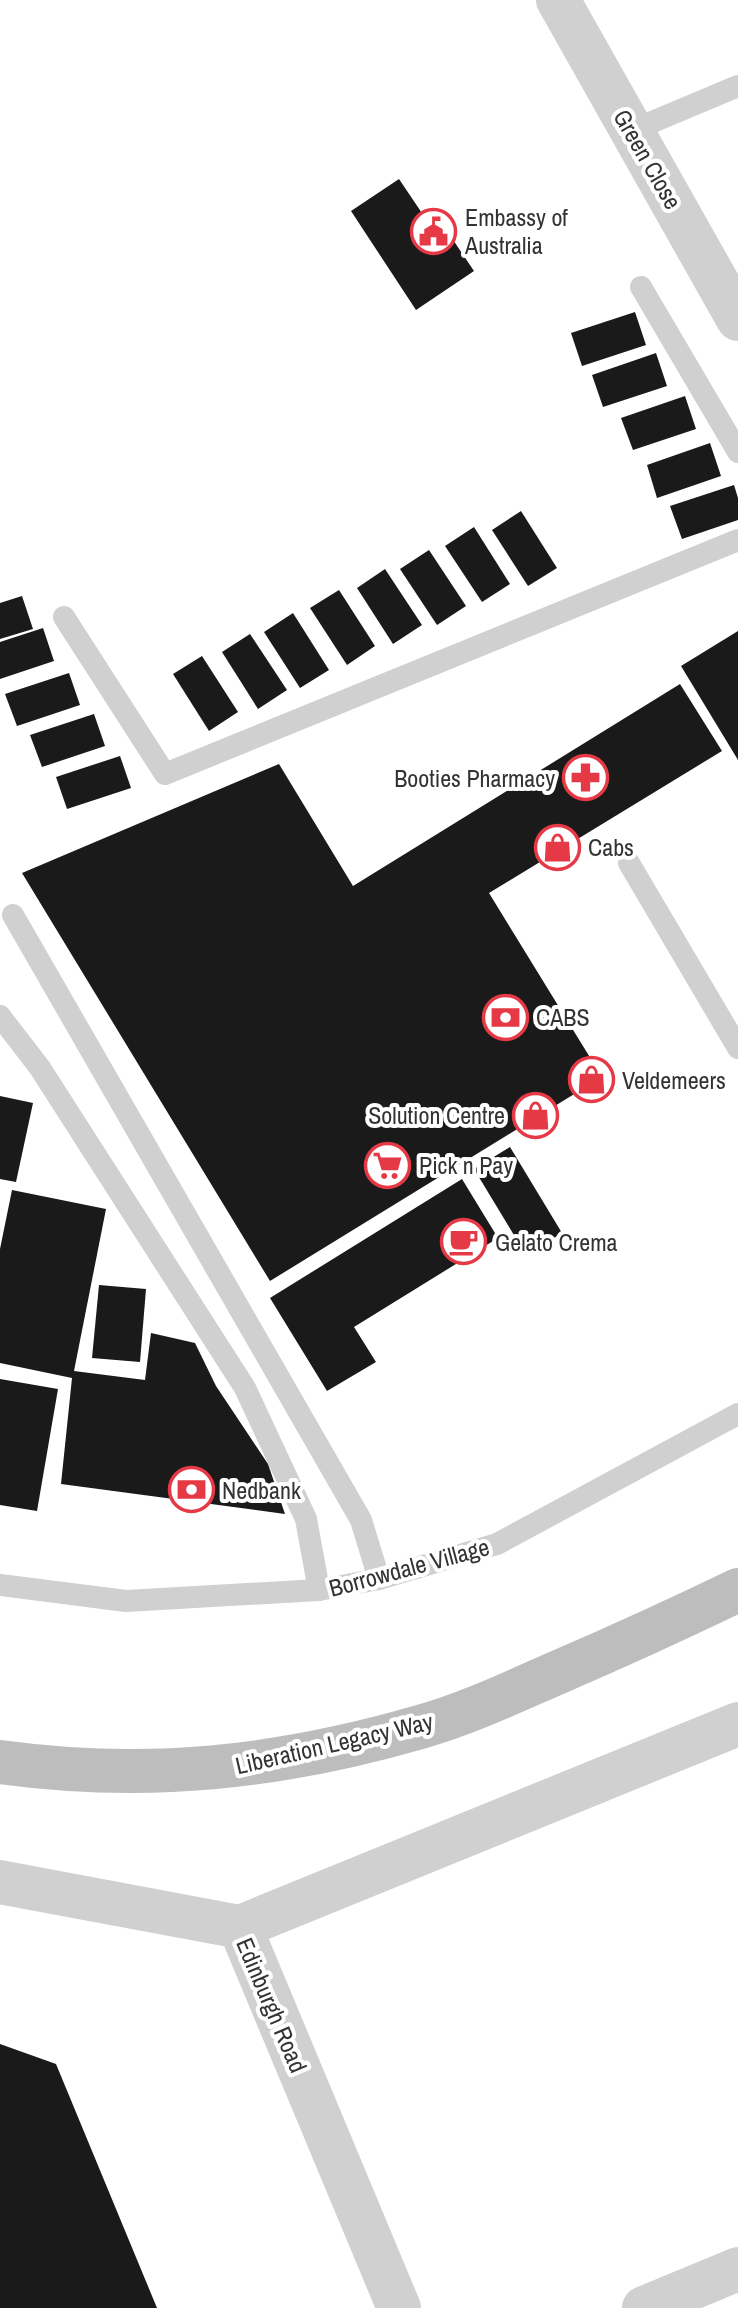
<svg xmlns="http://www.w3.org/2000/svg" width="738" height="2308" viewBox="0 0 738 2308" font-family="'Archivo Narrow',sans-serif">
  <style>
    .building { fill: #1a1a1a }
    .lines { fill: none; stroke-linecap: round; stroke-linejoin: round }
    .service { stroke: #d0d0d0; stroke-width: 22 }
    .minor { stroke: #d0d0d0; stroke-width: 44 }
    .secondary { stroke: #bdbdbd; stroke-width: 44 }
    .labels { text-anchor: middle; dominant-baseline: central; stroke-width: 8; stroke-linejoin: round; paint-order: stroke }
    .street-label { font-size: 24px; fill: #333; stroke: #fff }
    .poi-label { font-size: 24px; fill: #333; stroke: #fff; text-anchor: start }
  </style>
  <rect width="100%" height="100%" fill="#fff"/>
  <g class="building">
    <path d="M399,179L434,231L443,225L474,271L416,310L351,211Z"/>
    <path d="M635,312L646,345L582,366L571,333Z"/>
    <path d="M656,353L667,386L603,407L592,375Z"/>
    <path d="M685,396L696,429L633,450L621,418Z"/>
    <path d="M710,443L721,476L657,498L647,465Z"/>
    <path d="M734,485L738,498V520L682,539L670,506Z"/>
    <path d="M521,511L557,568L528,586L492,530Z"/>
    <path d="M474,527L510,584L482,602L445,546Z"/>
    <path d="M429,550L466,606L437,625L400,569Z"/>
    <path d="M385,569L422,625L393,644L357,588Z"/>
    <path d="M339,590L375,646L347,665L310,608Z"/>
    <path d="M22,596L33,629L0,639V603Z"/>
    <path d="M293,613L329,670L300,688L264,632Z"/>
    <path d="M43,628L54,661L0,679V642Z"/>
    <path d="M738,631V760L681,666Z"/>
    <path d="M250,634L287,690L258,709L222,652Z"/>
    <path d="M202,656L238,712L209,731L173,674Z"/>
    <path d="M69,673L80,705L17,726L5,694Z"/>
    <path d="M680,684L722,751L489,893L602,1077L270,1281L22,873L279,764L353,886Z"/>
    <path d="M94,714L105,746L42,767L30,735Z"/>
    <path d="M120,756L131,788L67,809L56,777Z"/>
    <path d="M0,1096L33,1103L16,1182L0,1179Z"/>
    <path d="M510,1147L562,1233L526,1255L474,1169Z"/>
    <path d="M462,1179L498,1238L354,1327L376,1362L327,1391L270,1298Z"/>
    <path d="M12,1190L106,1209L74,1371L145,1380L151,1333L195,1343L216,1386L268,1464L285,1514L61,1484L72,1378L0,1363V1249Z"/>
    <path d="M99,1285L146,1289L140,1362L92,1358Z"/>
    <path d="M0,1379L58,1389L37,1511L0,1505Z"/>
    <path d="M0,2044L56,2064L157,2308H0Z"/>
  </g>
  <g class="lines">
    <g class="service">
      <path d="M631,131L738,86"/>
      <path d="M641,287L738,452"/>
      <path d="M64,617L165,774L738,540"/>
      <path d="M629,863L738,1048"/>
      <path d="M13,915L361,1520L379,1579"/>
      <path d="M0,1016L40,1068L245,1388L306,1519L319,1590"/>
      <path d="M0,1585L126,1601L319,1590L379,1579L497,1544L738,1414"/>
    </g>
    <g class="minor">
      <path d="M558,0L738,319"/>
      <path d="M0,1882L240,1927L399,2308"/>
      <path d="M240,1927L738,1724"/>
      <path d="M644,2308L738,2269"/>
    </g>
    <path class="secondary" d="M0,1762C147,1782 278,1768 420,1727C469,1713 515,1691 561,1671C621,1645 680,1618 738,1590"/>
  </g>
  <defs>
    <symbol id="civic-ring" viewBox="-11 -11 22 22"><circle r="9.5" fill="#fff" stroke="#e63946" stroke-width="1.5"/><path d="M-.6-6.5H3V-4.5H.6V-3L4-1V1h2V6H-6V1h2V-1L-.6-3ZM-1.2 2.5V6h2.4V2.5Z" fill="#e63946"/></symbol>
    <symbol id="pharmacy-ring" viewBox="-11 -11 22 22"><circle r="9.5" fill="#fff" stroke="#e63946" stroke-width="1.5"/><path d="M-2-6h4v4h4v4h-4v4h-4v-4h-4v-4h4Z" fill="#e63946"/></symbol>
    <symbol id="shop-ring" viewBox="-11 -11 22 22"><circle r="9.5" fill="#fff" stroke="#e63946" stroke-width="1.5"/><path d="M-5-2.5h2.3a2.7 3.5 0 0 1 5.4 0H5L5.5 6h-11ZM-1.5-2.5h3a1.5 2.3 0 0 0-3 0Z" fill="#e63946"/></symbol>
    <symbol id="bank-ring" viewBox="-11 -11 22 22"><circle r="9.5" fill="#fff" stroke="#e63946" stroke-width="1.5"/><path d="M-6-4H6V4H-6ZM0-2.3a2.3 2.3 0 1 0 0 4.6a2.3 2.3 0 1 0 0-4.6Z" fill="#e63946"/></symbol>
    <symbol id="supermarket-ring" viewBox="-11 -11 22 22"><circle r="9.5" fill="#fff" stroke="#e63946" stroke-width="1.5"/><path d="M-6-5.5h2.5l.6 2H6L4.5 2H-2.5L-4.4-4H-6ZM-1.5 3.2a1.3 1.3 0 1 0 .1 0ZM3 3.2a1.3 1.3 0 1 0 .1 0Z" fill="#e63946"/></symbol>
    <symbol id="cafe-ring" viewBox="-11 -11 22 22"><circle r="9.5" fill="#fff" stroke="#e63946" stroke-width="1.5"/><path d="M-5.5-4.5H6V0H3Q3 3.5 0 3.5H-2.5Q-5.5 3.5-5.5 0ZM3-3.2v2h1.7v-2ZM-6 4.5H4V6H-6Z" fill="#e63946"/></symbol>
  </defs>
  <g fill-rule="evenodd">
    <use href="#civic-ring" x="408" y="206" width="51" height="51"/>
    <use href="#pharmacy-ring" x="560" y="752" width="51" height="51"/>
    <use href="#shop-ring" x="532" y="822" width="51" height="51"/>
    <use href="#bank-ring" x="480" y="992" width="51" height="51"/>
    <use href="#shop-ring" x="566" y="1054" width="51" height="51"/>
    <use href="#shop-ring" x="510" y="1090" width="51" height="51"/>
    <use href="#supermarket-ring" x="362" y="1140" width="51" height="51"/>
    <use href="#cafe-ring" x="438" y="1216" width="51" height="51"/>
    <use href="#bank-ring" x="166" y="1464" width="51" height="51"/>
  </g>
  <g class="labels">
    <g class="street-label">
      <text transform="translate(648 159) rotate(60)">Green Close</text>
      <text transform="translate(409 1567) rotate(-15)">Borrowdale Village</text>
      <text transform="translate(334 1743) rotate(-13)">Liberation Legacy Way</text>
      <text transform="translate(272 2005) rotate(67)">Edinburgh Road</text>
    </g>
    <g class="poi-label">
      <text x="465" y="217">Embassy of<tspan x="465" dy="28">Australia</tspan></text>
      <text x="555" y="778" text-anchor="end">Booties Pharmacy</text>
      <text x="588" y="847">Cabs</text>
      <text x="536" y="1017">CABS</text>
      <text x="622" y="1080">Veldemeers</text>
      <text x="505" y="1115" text-anchor="end">Solution Centre</text>
      <text x="419" y="1165">Pick n Pay</text>
      <text x="495" y="1242">Gelato Crema</text>
      <text x="222" y="1490">Nedbank</text>
    </g>
  </g>
</svg>
